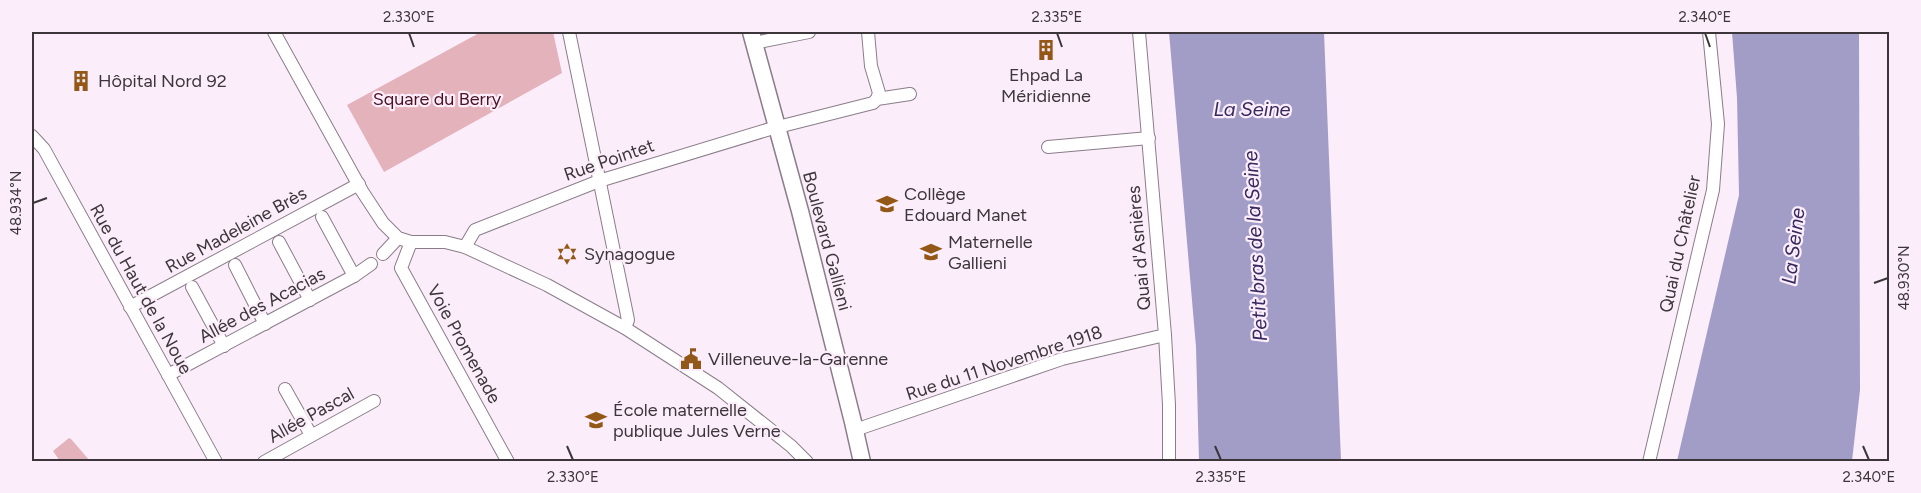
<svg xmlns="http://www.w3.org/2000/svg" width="1921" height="493" viewBox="0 0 1921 493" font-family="Figtree,sans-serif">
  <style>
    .green { fill: #e4b2bb }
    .water { fill: #a29dc7 }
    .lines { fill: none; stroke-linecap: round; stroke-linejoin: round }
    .minor-casing { stroke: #8a7d89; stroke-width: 14 }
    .major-casing { stroke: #8a7d89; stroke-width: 19 }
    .minor { stroke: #fff; stroke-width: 12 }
    .major { stroke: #fff; stroke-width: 16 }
    .ticks { fill: none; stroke: #3c363b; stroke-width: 2 }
    .labels { text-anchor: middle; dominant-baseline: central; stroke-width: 4.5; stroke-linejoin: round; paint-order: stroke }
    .poi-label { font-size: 18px; fill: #3c363b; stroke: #fbedfa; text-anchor: start }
    .park-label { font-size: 18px; fill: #4c1023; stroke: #fbedfa }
    .street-label { font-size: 18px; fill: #3c363b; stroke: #fbedfa }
    .water-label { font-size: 20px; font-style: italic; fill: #352a5f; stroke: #fbedfa }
    .neatline { fill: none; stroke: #3c363b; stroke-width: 2 }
    .ticks-label { font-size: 15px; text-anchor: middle; fill: #3c363b }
  </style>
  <rect width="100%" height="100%" fill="#fbedfa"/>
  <g class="green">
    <path d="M481,32H553L562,73L384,172L347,105Z"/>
    <path d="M69,438L71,439L90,461H60L53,451Z"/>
  </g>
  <g class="water">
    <path d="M1169,32H1324L1341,461H1199L1196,347Z"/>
    <path d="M1732,32H1859L1860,390L1852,461H1677L1739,195L1737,98Z"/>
  </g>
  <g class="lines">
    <defs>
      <g id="minor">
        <path d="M274,32L362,191L383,223L398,238L411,242H445L465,247L547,285L625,328L718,388L791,446L807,462"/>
        <path d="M569,32L626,310L628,320L625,328"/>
        <path d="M868,32L871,66L879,93L877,99"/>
        <path d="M1139,32L1165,335L1169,405V462"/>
        <path d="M754,43L809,32"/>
        <path d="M32,136L44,149L216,462"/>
        <path d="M1048,147L1149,138"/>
        <path d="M322,217L354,276"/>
        <path d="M279,242L310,300"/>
        <path d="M411,242L401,268L508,462"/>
        <path d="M465,247L475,230L599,181L770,129L873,103L877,99L910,94"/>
        <path d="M383,254L398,238"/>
        <path d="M235,265L265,324"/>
        <path d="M192,287L224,346"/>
        <path d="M130,307L359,184"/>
        <path d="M168,375L354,276L371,264"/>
        <path d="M285,389L311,435"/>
        <path d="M855,430L1062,359L1165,335"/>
        <path d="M264,462L374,401"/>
        <path d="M1649,462L1713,190L1718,124L1709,32"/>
      </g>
      <path id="major" d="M751,32L800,211L853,422L862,462"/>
    </defs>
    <use href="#minor" class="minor-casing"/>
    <use href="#major" class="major-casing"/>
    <use href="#minor" class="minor"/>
    <use href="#major" class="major"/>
  </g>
  <path class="ticks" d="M409,33L414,47M1057,33L1062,47M1705,33L1710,47M33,203L47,198M1874,283L1888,278M567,446L573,460M1215,446L1221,460M1863,446L1869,460"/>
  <defs>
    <symbol id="building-bare" viewBox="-9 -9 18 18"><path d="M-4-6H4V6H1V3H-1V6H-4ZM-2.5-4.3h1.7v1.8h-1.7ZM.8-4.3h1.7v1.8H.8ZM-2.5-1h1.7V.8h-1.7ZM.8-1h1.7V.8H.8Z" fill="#935817" stroke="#fbedfa" stroke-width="2.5" paint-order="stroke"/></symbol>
    <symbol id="school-bare" viewBox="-9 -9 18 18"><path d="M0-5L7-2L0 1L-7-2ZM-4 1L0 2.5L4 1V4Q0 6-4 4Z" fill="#935817" stroke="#fbedfa" stroke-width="2.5" paint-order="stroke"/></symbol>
    <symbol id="synagogue-bare" viewBox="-9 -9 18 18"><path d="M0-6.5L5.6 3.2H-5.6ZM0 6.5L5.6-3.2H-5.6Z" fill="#935817" stroke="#fbedfa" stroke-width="2.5" paint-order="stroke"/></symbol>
    <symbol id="civic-bare" viewBox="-9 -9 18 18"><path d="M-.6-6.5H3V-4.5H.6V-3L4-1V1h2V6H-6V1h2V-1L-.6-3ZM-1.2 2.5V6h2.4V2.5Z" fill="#935817" stroke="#fbedfa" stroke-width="2.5" paint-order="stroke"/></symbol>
  </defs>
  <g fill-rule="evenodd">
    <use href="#building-bare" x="1031" y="35" width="30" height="30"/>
    <use href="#building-bare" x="66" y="66" width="30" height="30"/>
    <use href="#school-bare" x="872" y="189" width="30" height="30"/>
    <use href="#school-bare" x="916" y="237" width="30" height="30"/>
    <use href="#synagogue-bare" x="552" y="239" width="30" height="30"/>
    <use href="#civic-bare" x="676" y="344" width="30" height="30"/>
    <use href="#school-bare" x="581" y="405" width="30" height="30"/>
  </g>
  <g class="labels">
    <g class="poi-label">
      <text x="1046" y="75" text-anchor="middle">Ehpad La<tspan x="1046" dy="21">Méridienne</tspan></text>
      <text x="98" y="81">Hôpital Nord 92</text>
      <text x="904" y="194">Collège<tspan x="904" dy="21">Edouard Manet</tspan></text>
      <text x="948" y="242">Maternelle<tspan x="948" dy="21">Gallieni</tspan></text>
      <text x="584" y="254">Synagogue</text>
      <text x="708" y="359">Villeneuve-la-Garenne</text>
      <text x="613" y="410">École maternelle<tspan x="613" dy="21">publique Jules Verne</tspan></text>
    </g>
    <g class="park-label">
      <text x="437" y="99">Square du Berry</text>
    </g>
    <g class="street-label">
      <text transform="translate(609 160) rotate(-19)">Rue Pointet</text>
      <text transform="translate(236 230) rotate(-29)">Rue Madeleine Brès</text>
      <text transform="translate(827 241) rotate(75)">Boulevard Gallieni</text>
      <text transform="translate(1680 244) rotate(-78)">Quai du Châtelier</text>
      <text transform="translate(1139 248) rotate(-95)">Quai d'Asnières</text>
      <text transform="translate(141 289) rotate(61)">Rue du Haut de la Noue</text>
      <text transform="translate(262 305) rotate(-28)">Allée des Acacias</text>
      <text transform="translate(464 344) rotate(61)">Voie Promenade</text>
      <text transform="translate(1004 363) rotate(-18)">Rue du 11 Novembre 1918</text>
      <text transform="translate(311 415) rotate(-29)">Allée Pascal</text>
    </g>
    <g class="water-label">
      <text x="1252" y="109">La Seine</text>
      <text transform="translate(1255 246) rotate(-93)">Petit bras de la Seine</text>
      <text transform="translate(1793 246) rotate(-83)">La Seine</text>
    </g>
  </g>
  <rect width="1921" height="493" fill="none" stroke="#fbedfa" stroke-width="66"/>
  <rect x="33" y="33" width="1855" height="427" class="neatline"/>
  <g class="ticks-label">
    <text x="409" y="22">2.330°E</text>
    <text x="1057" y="22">2.335°E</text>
    <text x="1705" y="22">2.340°E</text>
    <text transform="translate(16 203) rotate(-90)" y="5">48.934°N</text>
    <text transform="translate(1904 278) rotate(-90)" y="5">48.930°N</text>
    <text x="573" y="482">2.330°E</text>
    <text x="1221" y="482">2.335°E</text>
    <text x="1869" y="482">2.340°E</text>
  </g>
</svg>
